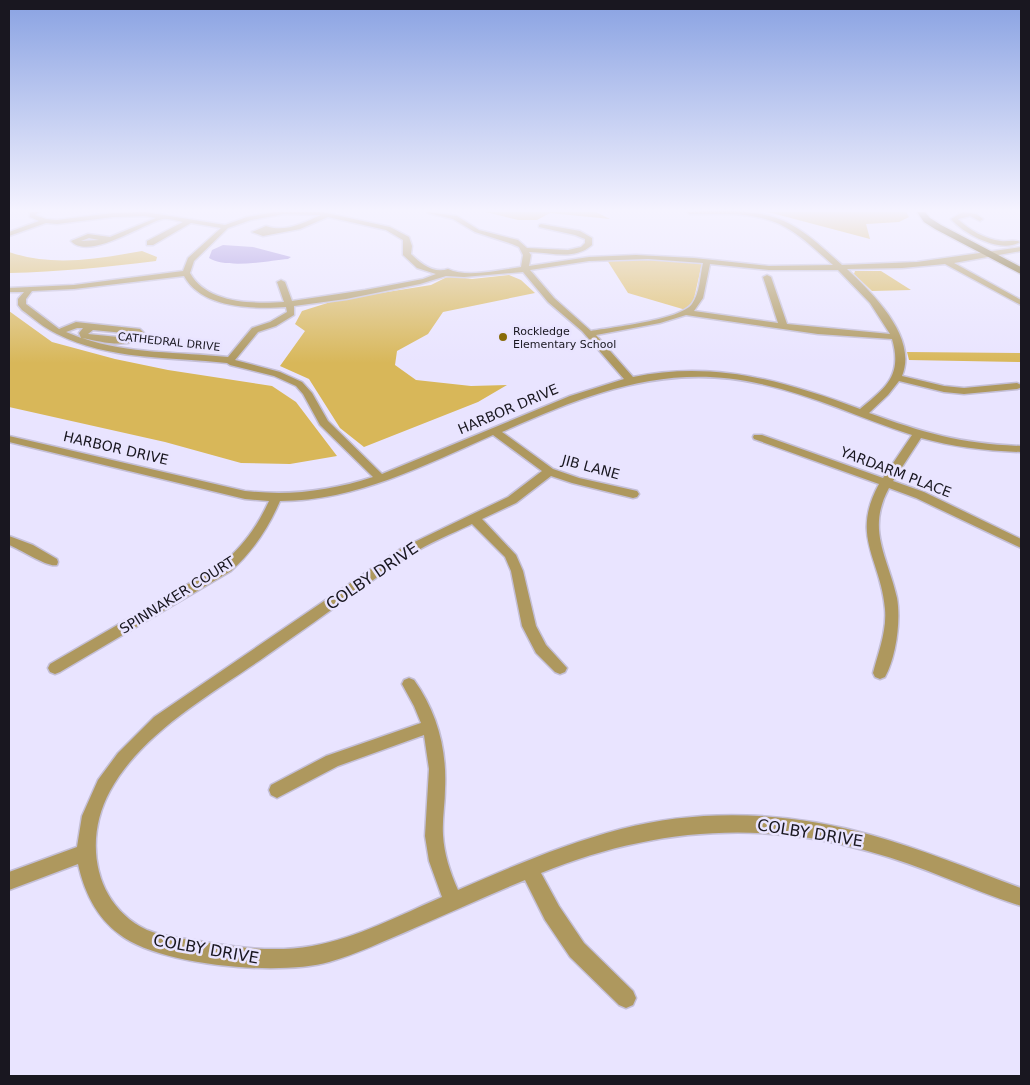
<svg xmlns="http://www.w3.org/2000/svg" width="1030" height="1085" viewBox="0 0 1030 1085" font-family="'DejaVu Sans',sans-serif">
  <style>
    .green { fill: #debd64 }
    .forest { fill: #d8b759 }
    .water { fill: #9c88d9 }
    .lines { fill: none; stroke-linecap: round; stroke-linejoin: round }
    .minor-casing { stroke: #c4bfd7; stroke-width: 3 }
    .major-casing { stroke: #c4bfd7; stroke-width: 3 }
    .minor { fill: #ae985e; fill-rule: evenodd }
    .major { fill: #6e570a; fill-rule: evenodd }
    .poi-dot { fill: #886b09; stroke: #e9e4ff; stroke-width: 2 }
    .labels { text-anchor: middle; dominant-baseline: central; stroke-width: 5; stroke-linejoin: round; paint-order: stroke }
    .far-poi-label { font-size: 11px; fill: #191720; stroke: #e9e4ff; text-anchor: start }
    .far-street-label { font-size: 11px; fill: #191720; stroke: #e9e4ff }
    .street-label { font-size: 14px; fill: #191720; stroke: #e9e4ff }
    .near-street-label { font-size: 16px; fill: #191720; stroke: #e9e4ff }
  </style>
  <rect width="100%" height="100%" fill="#e9e4ff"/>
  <path class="green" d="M607,260H661L702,263L693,303L686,310L628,293Z"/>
  <g class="forest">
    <path d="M486,212H596L610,219L550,213L537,220H518Z"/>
    <path d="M768,212H906L909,217L899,222L866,224L870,239Z"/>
    <path d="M142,251L157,257L156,261C107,267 58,272 9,273V252C52,267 98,259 142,251Z"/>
    <path d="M855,271H881L911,290L872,291L854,274Z"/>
    <path d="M509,275L521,280L535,293L443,312L428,334L397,351L395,365L416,380L471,386L507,385L478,402L364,447L340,428L309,379L280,366L305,331L295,324L302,311L337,300L431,285L449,276L472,279Z"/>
    <path d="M9,311L52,342L115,359L168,370L272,386L296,402L337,456L290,464L241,463L165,442L9,407Z"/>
    <path d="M907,352L1021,353V362L909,360Z"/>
  </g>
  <path class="water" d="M223,245L253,247L291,257L288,259C267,261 227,269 209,258L212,250Z"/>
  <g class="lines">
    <defs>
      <g id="minor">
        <path d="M30,212H39L35,215L46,219L57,220L113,213L145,212L225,225L247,217L275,212H322L390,227L409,237L412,246L411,254C421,264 434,274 448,269C467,278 499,270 521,267L523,255L519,247L512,244L475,232L453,219L428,213L427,212L457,216L479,230L518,240L527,248L568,250L581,247L585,243V239L575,235L539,227V225L541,224L580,231L592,238V245C574,261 551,252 529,252L531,255L529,266L589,257L636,255L694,258L769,266L833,265C818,252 802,236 785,227C757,211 721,214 690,214L687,212C721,212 759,207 790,224C809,234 826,251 842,265L917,262L1021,247V251L954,263L1021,300V305L945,264L902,268L847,269C873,294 918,337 902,376L944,386L964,388L1017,383L1021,385L1020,388L1017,389L964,394L944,392L899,381L888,395L869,413C924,433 962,444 1021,446V452C986,451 954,447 921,438L893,481L924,492L1021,539V548L916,498L889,488C866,530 888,557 897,598C901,621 896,657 885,677L880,679L875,677L873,673C878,653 887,631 885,609C881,559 850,537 879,484L754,439L753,437L754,435H762L883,478L912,435C862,419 813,395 761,384C666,362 587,394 502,432L553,469L579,478L637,491L639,494L637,497L633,498L572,483L551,476L516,503L482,519L516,555L523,571L536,626L546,645L567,668L565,672L560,674L555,672L536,653L522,626L511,571L505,557L472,524C451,534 429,543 410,555C393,565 377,578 360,589C329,612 297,634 266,656C212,694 142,732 110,791C83,840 94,905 147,930C161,936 178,938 193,940C232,947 272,953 312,946C357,938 400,915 442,897L429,861L425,836L429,769L424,735L338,766L277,798L271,795L269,790L271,785L326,756L421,723L414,706L402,684L404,680L409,678L414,680C437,712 447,749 445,789C445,804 442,819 443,835C444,854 450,872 458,890C511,867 564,844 621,829C702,808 791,812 871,835C922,849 972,870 1021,888V906C971,890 923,866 871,852C759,819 649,829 541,873L559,906L584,943L633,991L636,998L633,1005L626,1008L619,1005L570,957L545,920L525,880C486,896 449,913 410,930C384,941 357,954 329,962C280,976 159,966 119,934C96,917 84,891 78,864L9,890V872L77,847L82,816L98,780L118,753L154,717L402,548L508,497L542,471L493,435C425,465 356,501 280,501C268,529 253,551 231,571L60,672L55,674L50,672L48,668L50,664L221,565C243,546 257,527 269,501L245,499L9,442V436L245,491C290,496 330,491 373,477L320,425L303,394L296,386L274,376L230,365L227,363C171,357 108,360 57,334C44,328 33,318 22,310L18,305V299L24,292H9V288L74,285L183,271L188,258L221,228L191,223L153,245H147V241L183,222C177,221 169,218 163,219C144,223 89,261 71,241L88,234L110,237L156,218L145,216L113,217L57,224L46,223L9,236V232L39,221L30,217ZM284,214L321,215C303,223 284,233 266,226L252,232L263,236L300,229L328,217L386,230L403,240V255L417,268L436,274L423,279L365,290L292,301L285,282L281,280L277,282L284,302C254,304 207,304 190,273L194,261L228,228L251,220ZM89,238L99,240L81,241ZM648,259L703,263C700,276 700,293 692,304C680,320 613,327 591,331L554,298L530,270L589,261ZM710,264L769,270H838L870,303L890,334L787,324L771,277L767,275L763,277L778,323L694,311L703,298ZM523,272L548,302L582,331L624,379L570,396L382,474L328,421L312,393L302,382L280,372L235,360L258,332L276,326L294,315V306L346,299L420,284L446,276L464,277ZM184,276C202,309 254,309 286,307L287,312L270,322L252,328L228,357C180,352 128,354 82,338C102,342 131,350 145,334L140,329L76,322L59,329L26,304V299L32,291L74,289ZM686,315L818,334L892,339C903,376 885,388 860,409C785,381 714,360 633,377L596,335L660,323ZM77,328H83L79,333L81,338L66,332ZM93,330L135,334L128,338L88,334Z"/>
        <path d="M963,212L976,214L983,219L980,221L970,216L958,219C969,230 985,239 1001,241C1007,242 1014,239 1020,242C1001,254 964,234 951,219Z"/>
        <path d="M9,536L33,545L57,559L58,562L57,565C48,568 20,549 9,545Z"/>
      </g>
      <path id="major" d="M917,212H925L930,218L941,225L1021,267V274L935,229L924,222Z"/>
    </defs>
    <use href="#minor" class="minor-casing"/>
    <use href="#major" class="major-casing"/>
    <use href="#minor" class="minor"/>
    <use href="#major" class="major"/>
  </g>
  <linearGradient id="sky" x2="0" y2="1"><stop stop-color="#89a2e2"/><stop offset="0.58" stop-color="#f5f3ff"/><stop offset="1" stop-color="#f5f3ff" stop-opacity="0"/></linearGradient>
  <rect width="1030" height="363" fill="url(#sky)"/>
  <circle class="poi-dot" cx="503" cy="337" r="5"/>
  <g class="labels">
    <g class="far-poi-label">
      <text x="513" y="331">Rockledge<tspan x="513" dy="13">Elementary School</tspan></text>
    </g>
    <g class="far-street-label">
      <text transform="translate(169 342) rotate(6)">CATHEDRAL DRIVE</text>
    </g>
    <g class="street-label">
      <text transform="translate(508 409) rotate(-23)">HARBOR DRIVE</text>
      <text transform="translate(116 448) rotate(13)">HARBOR DRIVE</text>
      <text transform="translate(591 467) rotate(15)">JIB LANE</text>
      <text transform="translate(896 472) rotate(21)">YARDARM PLACE</text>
      <text transform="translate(177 595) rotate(-32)">SPINNAKER COURT</text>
    </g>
    <g class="near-street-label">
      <text transform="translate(372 576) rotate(-34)">COLBY DRIVE</text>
      <text transform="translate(810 833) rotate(9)">COLBY DRIVE</text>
      <text transform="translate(206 949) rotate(10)">COLBY DRIVE</text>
    </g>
  </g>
  <rect width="1030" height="1085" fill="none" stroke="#191720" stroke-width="20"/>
</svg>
